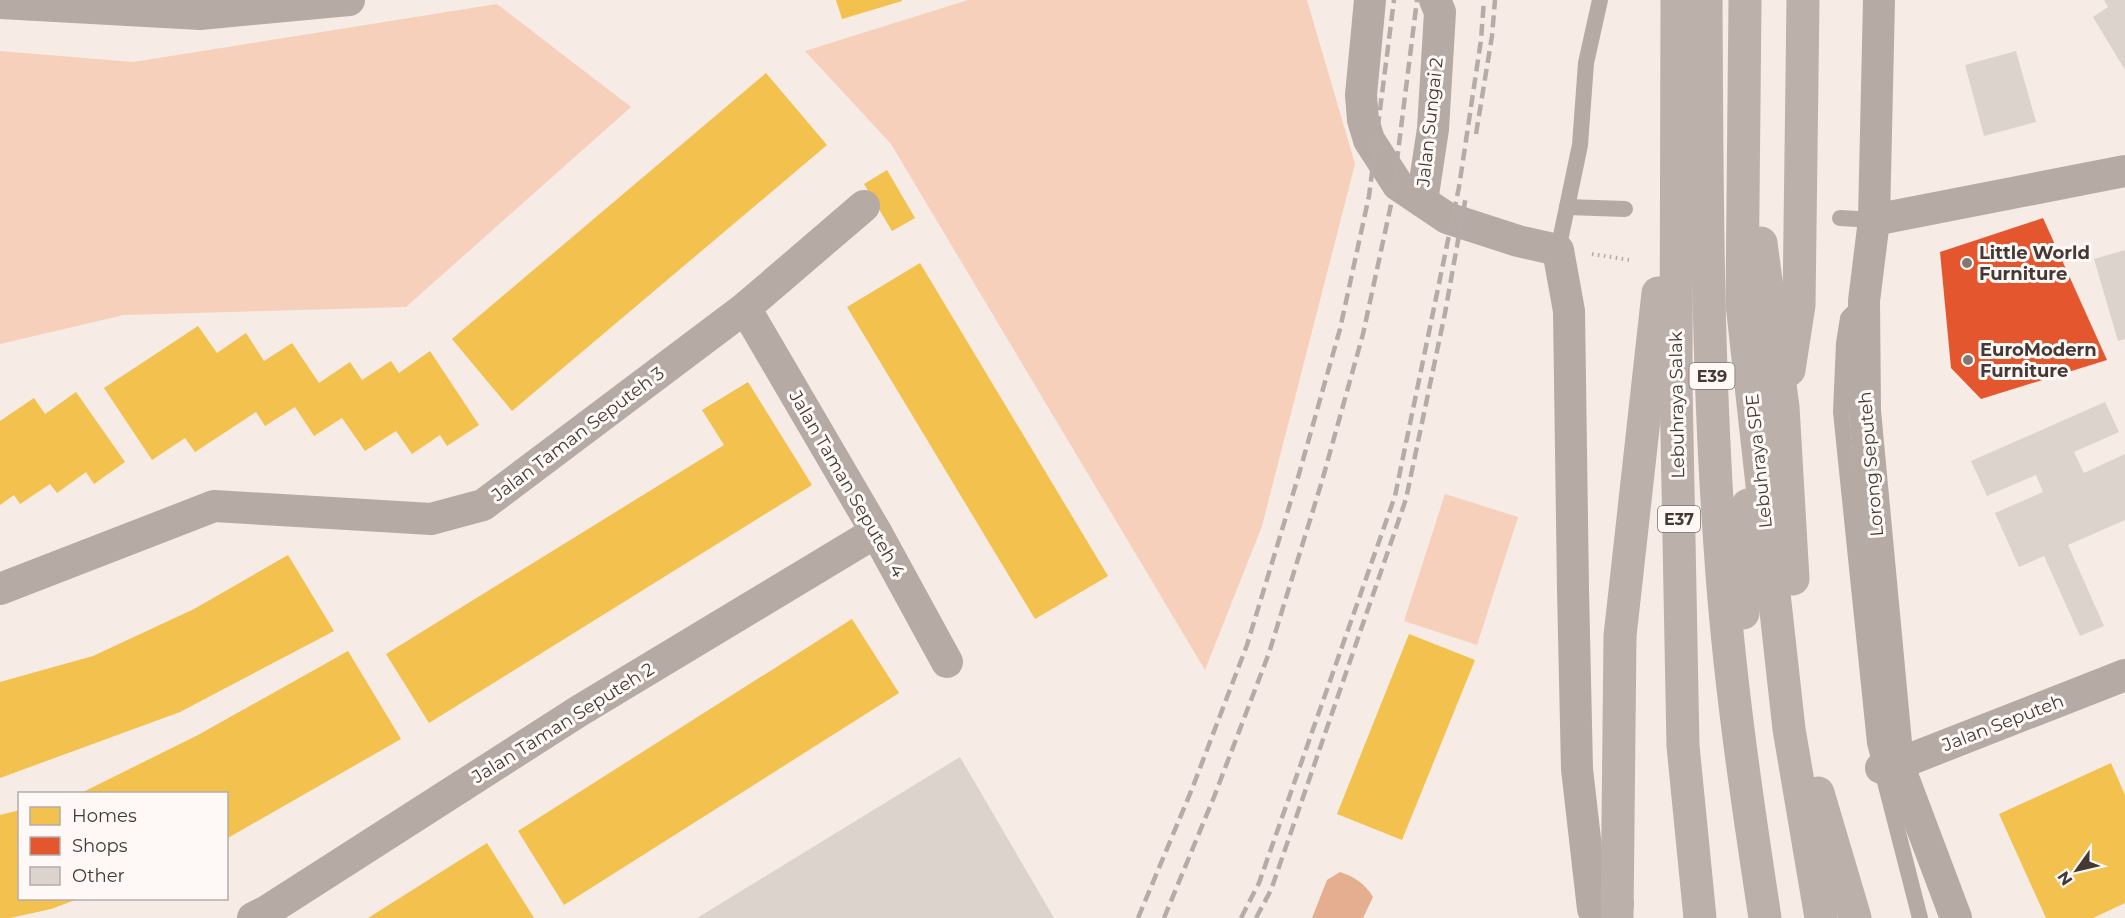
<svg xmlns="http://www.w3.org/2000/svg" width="2125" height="918" viewBox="0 0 2125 918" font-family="Montserrat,sans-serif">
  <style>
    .green { fill: #f7d0bb }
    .water { fill: #e5ae90 }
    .homes { fill: #f2c14e }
    .shops { fill: #e4572e }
    .building { fill: #ddd3cd }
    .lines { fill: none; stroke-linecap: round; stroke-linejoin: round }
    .path { stroke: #b3aaa4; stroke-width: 4; stroke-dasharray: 1.5 4.5; stroke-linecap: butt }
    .lane { stroke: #b5aaa4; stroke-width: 16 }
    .street { stroke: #b5aaa4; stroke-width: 32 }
    .highway { stroke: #bcb0aa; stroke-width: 33 }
    .rail { stroke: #b5aca8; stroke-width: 4.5; stroke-dasharray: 12 6; stroke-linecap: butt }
    .poi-dot { fill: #827772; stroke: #fef9f6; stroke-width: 2 }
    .labels { text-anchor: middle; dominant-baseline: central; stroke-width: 6; stroke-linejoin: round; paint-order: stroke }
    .shield { fill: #fef9f6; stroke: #7c736e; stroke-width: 1.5 }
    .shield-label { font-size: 16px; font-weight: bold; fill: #443934 }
    .street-label { font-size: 18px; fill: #443934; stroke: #fef9f6 }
    .poi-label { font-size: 18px; font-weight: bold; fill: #443934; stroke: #fef9f6; text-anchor: start }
  </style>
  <rect width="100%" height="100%" fill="#f6ebe5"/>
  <g class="green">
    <path d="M968,0H1307L1355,164L1262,526L1205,670L891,144L805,51Z"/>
    <path d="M497,4L631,107L406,307L124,315L0,344V51L133,62Z"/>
    <path d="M1445,494L1518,517L1477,645L1404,621Z"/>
  </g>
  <path class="water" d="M1340,872C1355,877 1364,883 1373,897L1363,918H1312L1327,880Z"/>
  <g class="homes">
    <path d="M836,0H902V1L842,19Z"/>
    <path d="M766,73L827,145L512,411L452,339Z"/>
    <path d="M887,170L915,218L892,231L864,184Z"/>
    <path d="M920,263L1108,576L1035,619L847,307Z"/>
    <path d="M198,326L217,353L246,333L264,361L292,343L319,383L350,362L362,380L391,361L399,373L430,351L479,425L447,446L440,435L412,454L396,431L365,451L342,418L314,436L295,407L265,426L256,412L195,452L185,438L152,460L104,388Z"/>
    <path d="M748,382L812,485L429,723L386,654L724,445L702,410Z"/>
    <path d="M76,392L125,462L94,484L86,472L57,493L50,484L20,504L14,495L0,505V421L34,398L45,414Z"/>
    <path d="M288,555L334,631L180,712L0,778V682L93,656L194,609Z"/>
    <path d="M852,619L899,693L564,905L518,831Z"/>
    <path d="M1409,634L1475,660L1402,840L1337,814Z"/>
    <path d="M348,651L401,739L226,839V794H79L198,735Z"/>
    <path d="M2111,763L2125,795V903L2093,918H2046L1999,814Z"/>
    <path d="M20,810V898L78,899L51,909L10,918H0V815Z"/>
    <path d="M487,843L534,918H368Z"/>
  </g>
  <path class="shops" d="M2043,218L2107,360L1981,399L1951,368L1940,252Z"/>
  <g class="building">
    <path d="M2104,0H2125V70L2093,17L2108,7Z"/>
    <path d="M2016,51L2036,122L1984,136L1965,65Z"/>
    <path d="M2125,250V339L2118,341L2094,259Z"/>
    <path d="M2105,402L2119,432L2074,452L2084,473L2125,454V520L2068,545L2104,626L2080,636L2044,556L2019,567L1995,513L2043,492L2036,475L1987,496L1971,461Z"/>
    <path d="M960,757L1054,918H697Z"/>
  </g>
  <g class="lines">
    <path class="path" d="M1592,254L1630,260"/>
    <g class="lane">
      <path d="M1567,207L1625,209"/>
      <path d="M1840,218L1874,220"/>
      <path d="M1558,250L1580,145L1586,63L1600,0"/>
      <path d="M1863,303L1848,318L1844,343L1841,412L1875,743L1920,918"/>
    </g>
    <g class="street">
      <path d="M1370,0L1361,95L1363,120L1369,140L1398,185L1447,218L1518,241L1558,250L1569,311L1573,589L1577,769L1593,909L1618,904"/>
      <path d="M1879,0L1874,220L1864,301L1865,411L1898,764L1956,918"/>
      <path d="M0,3L200,14L349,0"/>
      <path d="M1422,201L1433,129L1440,12L1435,0"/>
      <path d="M1874,220L2125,171"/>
      <path d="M745,308L876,532L947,662"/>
      <path d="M0,589L214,506L431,519L483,505L745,308L864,206"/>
      <path d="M1881,768L1898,764L2125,675"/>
      <path d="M253,918L267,911L579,711L876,532"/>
    </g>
    <g class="highway">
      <path d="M1677,0L1676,384L1683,746L1700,918"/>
      <path d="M1706,0C1707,182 1707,364 1720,546C1728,671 1746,794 1765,918"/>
      <path d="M1745,0L1742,304L1789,729L1821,918"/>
      <path d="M1761,243L1783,407L1793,579"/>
      <path d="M1789,370L1799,305L1803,0"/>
      <path d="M1743,613L1748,505"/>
      <path d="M1818,793L1855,918"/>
      <path d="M1617,918L1620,636L1658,293"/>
    </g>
    <g class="rail">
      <path d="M1476,134L1492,36L1495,0"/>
      <path d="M1138,918L1192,789L1247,645L1299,474L1340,329L1369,196L1394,0"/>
      <path d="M1164,918L1214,797L1269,653L1322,481L1363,334L1392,200L1417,0"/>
      <path d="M1241,918L1259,883L1395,496L1459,187L1481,40L1484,0"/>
      <path d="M1256,918L1271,890L1406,499L1445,313L1466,196"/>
    </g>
  </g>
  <g class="poi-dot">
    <circle cx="1967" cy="263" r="6"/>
    <circle cx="1968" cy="360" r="6"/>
  </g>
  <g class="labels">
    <g class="shield">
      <rect x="1689.5" y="363" width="45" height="26" rx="4.5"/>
      <rect x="1658" y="506" width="42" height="26" rx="4.5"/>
    </g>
    <g class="shield-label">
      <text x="1712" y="376">E39</text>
      <text x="1679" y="519">E37</text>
    </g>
    <g class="street-label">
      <text transform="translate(1430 122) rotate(-84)">Jalan Sungai 2</text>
      <text transform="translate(1677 405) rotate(-91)">Lebuhraya Salak</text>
      <text transform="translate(578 434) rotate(-37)">Jalan Taman Seputeh 3</text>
      <text transform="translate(1759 461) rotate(-96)">Lebuhraya SPE</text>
      <text transform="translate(1871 464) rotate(-95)">Lorong Seputeh</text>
      <text transform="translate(847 484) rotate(60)">Jalan Taman Seputeh 4</text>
      <text transform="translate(563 723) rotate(-32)">Jalan Taman Seputeh 2</text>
      <text transform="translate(2003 723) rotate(-21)">Jalan Seputeh</text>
    </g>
    <g class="poi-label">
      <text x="1979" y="253">Little World<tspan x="1979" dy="21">Furniture</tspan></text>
      <text x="1980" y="350">EuroModern<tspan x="1980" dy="21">Furniture</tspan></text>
    </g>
  </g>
  <rect x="18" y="792" width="210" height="108" fill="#fef9f6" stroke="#b4aca8" stroke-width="1.5"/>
  <rect x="30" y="807" width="30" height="18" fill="#f2c14e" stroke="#b4aca8" stroke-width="1.5"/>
  <text x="72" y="822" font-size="18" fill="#443934">Homes</text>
  <rect x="30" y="837" width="30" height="18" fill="#e4572e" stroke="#b4aca8" stroke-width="1.5"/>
  <text x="72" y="852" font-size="18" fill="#443934">Shops</text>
  <rect x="30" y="867" width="30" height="18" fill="#ddd3cd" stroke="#b4aca8" stroke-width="1.5"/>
  <text x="72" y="882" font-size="18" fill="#443934">Other</text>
  <g transform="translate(2077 870) rotate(236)" stroke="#fef9f6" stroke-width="4.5" paint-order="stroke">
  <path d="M0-4.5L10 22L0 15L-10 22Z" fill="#443934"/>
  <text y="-9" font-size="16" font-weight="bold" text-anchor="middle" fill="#443934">N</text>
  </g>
</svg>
